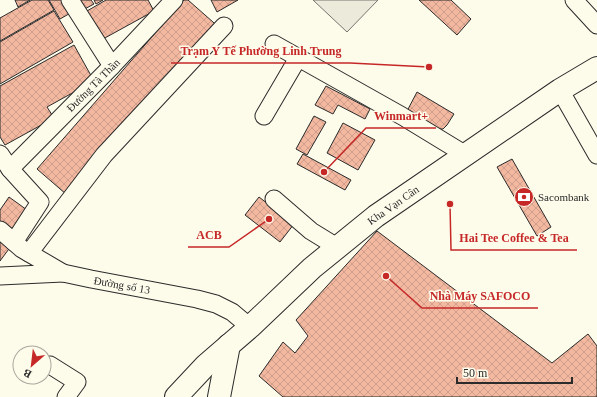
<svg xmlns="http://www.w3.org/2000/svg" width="597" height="397" viewBox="0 0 597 397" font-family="'Times New Roman',serif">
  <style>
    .grass { fill: #ecebdb; stroke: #74746e }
    .building { fill: url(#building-cross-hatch); stroke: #2b2b2b }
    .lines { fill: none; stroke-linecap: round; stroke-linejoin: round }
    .minor-casing { stroke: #2b2b2b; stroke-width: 19 }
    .major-casing { stroke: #2b2b2b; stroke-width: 24 }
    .minor { stroke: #fdfbea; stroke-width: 17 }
    .major { stroke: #fdfbea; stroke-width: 22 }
    .labels { text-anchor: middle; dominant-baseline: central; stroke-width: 3; stroke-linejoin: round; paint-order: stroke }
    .street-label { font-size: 11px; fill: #2b2b2b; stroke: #fdfbea }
    .poi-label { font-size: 11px; fill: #2b2b2b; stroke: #fdfbea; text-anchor: start }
    .leader { fill: none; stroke: #c62828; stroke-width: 1.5 }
    .callout-dot { fill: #c62828; stroke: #fdfbea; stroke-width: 1.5 }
    .callout-label { font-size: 12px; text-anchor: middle; font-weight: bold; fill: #c62828; stroke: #fdfbea; stroke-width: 3; stroke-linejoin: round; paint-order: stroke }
  </style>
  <defs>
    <pattern id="building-cross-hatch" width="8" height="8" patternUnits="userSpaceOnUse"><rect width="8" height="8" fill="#f2b8a0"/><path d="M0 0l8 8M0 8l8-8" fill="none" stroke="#d09e8a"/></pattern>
  </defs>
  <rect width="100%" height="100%" fill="#fdfbea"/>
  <path class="grass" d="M313,0H378L347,32Z"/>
  <g class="building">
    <path d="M15,0H30L18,7Z"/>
    <path d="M32,0H48L54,10L0,41V18Z"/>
    <path d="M49,0H67L74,11L60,19Z"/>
    <path d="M72,0H91L94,4L79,12Z"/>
    <path d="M94,0H103L96,4Z"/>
    <path d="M106,0H148L154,11L103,39L87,11Z"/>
    <path d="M184,0H188L222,30L74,201L37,169Z"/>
    <path d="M211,0H238L217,12Z"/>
    <path d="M419,0H451L471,19L457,35Z"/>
    <path d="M54,11L73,42L0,84V42Z"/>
    <path d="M74,45L94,81L47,107L54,118L5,145L0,137V86Z"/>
    <path d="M326,86L370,109L365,119L338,105L333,114L315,105Z"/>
    <path d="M417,92L454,114L447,125L443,129H435L406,113Z"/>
    <path d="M314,116L326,122L307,155L296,149Z"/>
    <path d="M343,123L375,140L358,170L327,153Z"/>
    <path d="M303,154L351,180L345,190L297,164Z"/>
    <path d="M512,159L551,227L537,236L497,167Z"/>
    <path d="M9,197L34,215L0,261V210Z"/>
    <path d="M259,197L294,224L280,242L245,215Z"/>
    <path d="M377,231L552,363L588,334L597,346V397H283L259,376L283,342L295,353L308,336L296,320Z"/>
  </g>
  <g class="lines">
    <defs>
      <g id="minor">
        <path d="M70,0L112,66"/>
        <path d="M574,0L597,25"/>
        <path d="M274,44L402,116L466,155"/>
        <path d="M560,90L597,155"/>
        <path d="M264,116L298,58"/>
        <path d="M0,154L10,169L40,202L14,242"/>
        <path d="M10,169L112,66L174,0"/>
        <path d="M274,199L311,231L337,247"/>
        <path d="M0,230L22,249L63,273L91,279L197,299L216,304L232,312L250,327"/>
        <path d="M29,253L104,155L224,26"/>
        <path d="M0,276L63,273"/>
        <path d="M50,365L77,382L66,397"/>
      </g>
      <g id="major">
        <path d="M176,397L206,365L250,327L312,268L376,216L560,90L597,68"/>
        <path d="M219,397L229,345"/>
      </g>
    </defs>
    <use href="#minor" class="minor-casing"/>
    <use href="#major" class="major-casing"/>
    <use href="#minor" class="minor"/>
    <use href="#major" class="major"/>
  </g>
  <defs>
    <symbol id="bank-disc" viewBox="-11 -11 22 22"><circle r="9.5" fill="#c62828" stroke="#fdfbea"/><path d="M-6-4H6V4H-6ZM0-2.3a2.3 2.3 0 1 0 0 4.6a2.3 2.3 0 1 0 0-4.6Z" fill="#fff"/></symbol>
  </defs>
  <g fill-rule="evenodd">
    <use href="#bank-disc" x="513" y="186" width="22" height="22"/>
  </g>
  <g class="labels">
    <g class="street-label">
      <text transform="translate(93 85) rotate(-45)">Đường Tà Thần</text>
      <text transform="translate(393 205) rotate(-35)">Kha Vạn Cân</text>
      <text transform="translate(122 285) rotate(10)">Đường số 13</text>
    </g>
    <g class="poi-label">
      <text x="538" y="197">Sacombank</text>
    </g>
  </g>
  <path class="leader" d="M429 67L350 63H171M324 172L366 128H436M269 219L229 247H188M450 204L451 250H577M386 276L422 308H538"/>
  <g class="callout-dot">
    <circle cx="429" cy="67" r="4"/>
    <circle cx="324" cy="172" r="4"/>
    <circle cx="269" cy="219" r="4"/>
    <circle cx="450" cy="204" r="4"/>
    <circle cx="386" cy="276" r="4"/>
  </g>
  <g class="callout-label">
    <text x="261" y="55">Trạm Y Tế Phường Linh Trung</text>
    <text x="401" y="120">Winmart+</text>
    <text x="209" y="239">ACB</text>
    <text x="514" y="242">Hai Tee Coffee &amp; Tea</text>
    <text x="480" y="300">Nhà Máy SAFOCO</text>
  </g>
  <g transform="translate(32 365) rotate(208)"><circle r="19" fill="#fdfbea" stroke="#a9a89e"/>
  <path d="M0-3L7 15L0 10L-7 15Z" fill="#c62828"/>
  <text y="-6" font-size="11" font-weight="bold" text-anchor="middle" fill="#2b2b2b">B</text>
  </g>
  <path d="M457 377v6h115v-6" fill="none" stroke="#2b2b2b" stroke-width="2"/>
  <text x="463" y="377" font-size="12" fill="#2b2b2b" stroke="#fdfbea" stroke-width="3" paint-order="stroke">50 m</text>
</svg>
